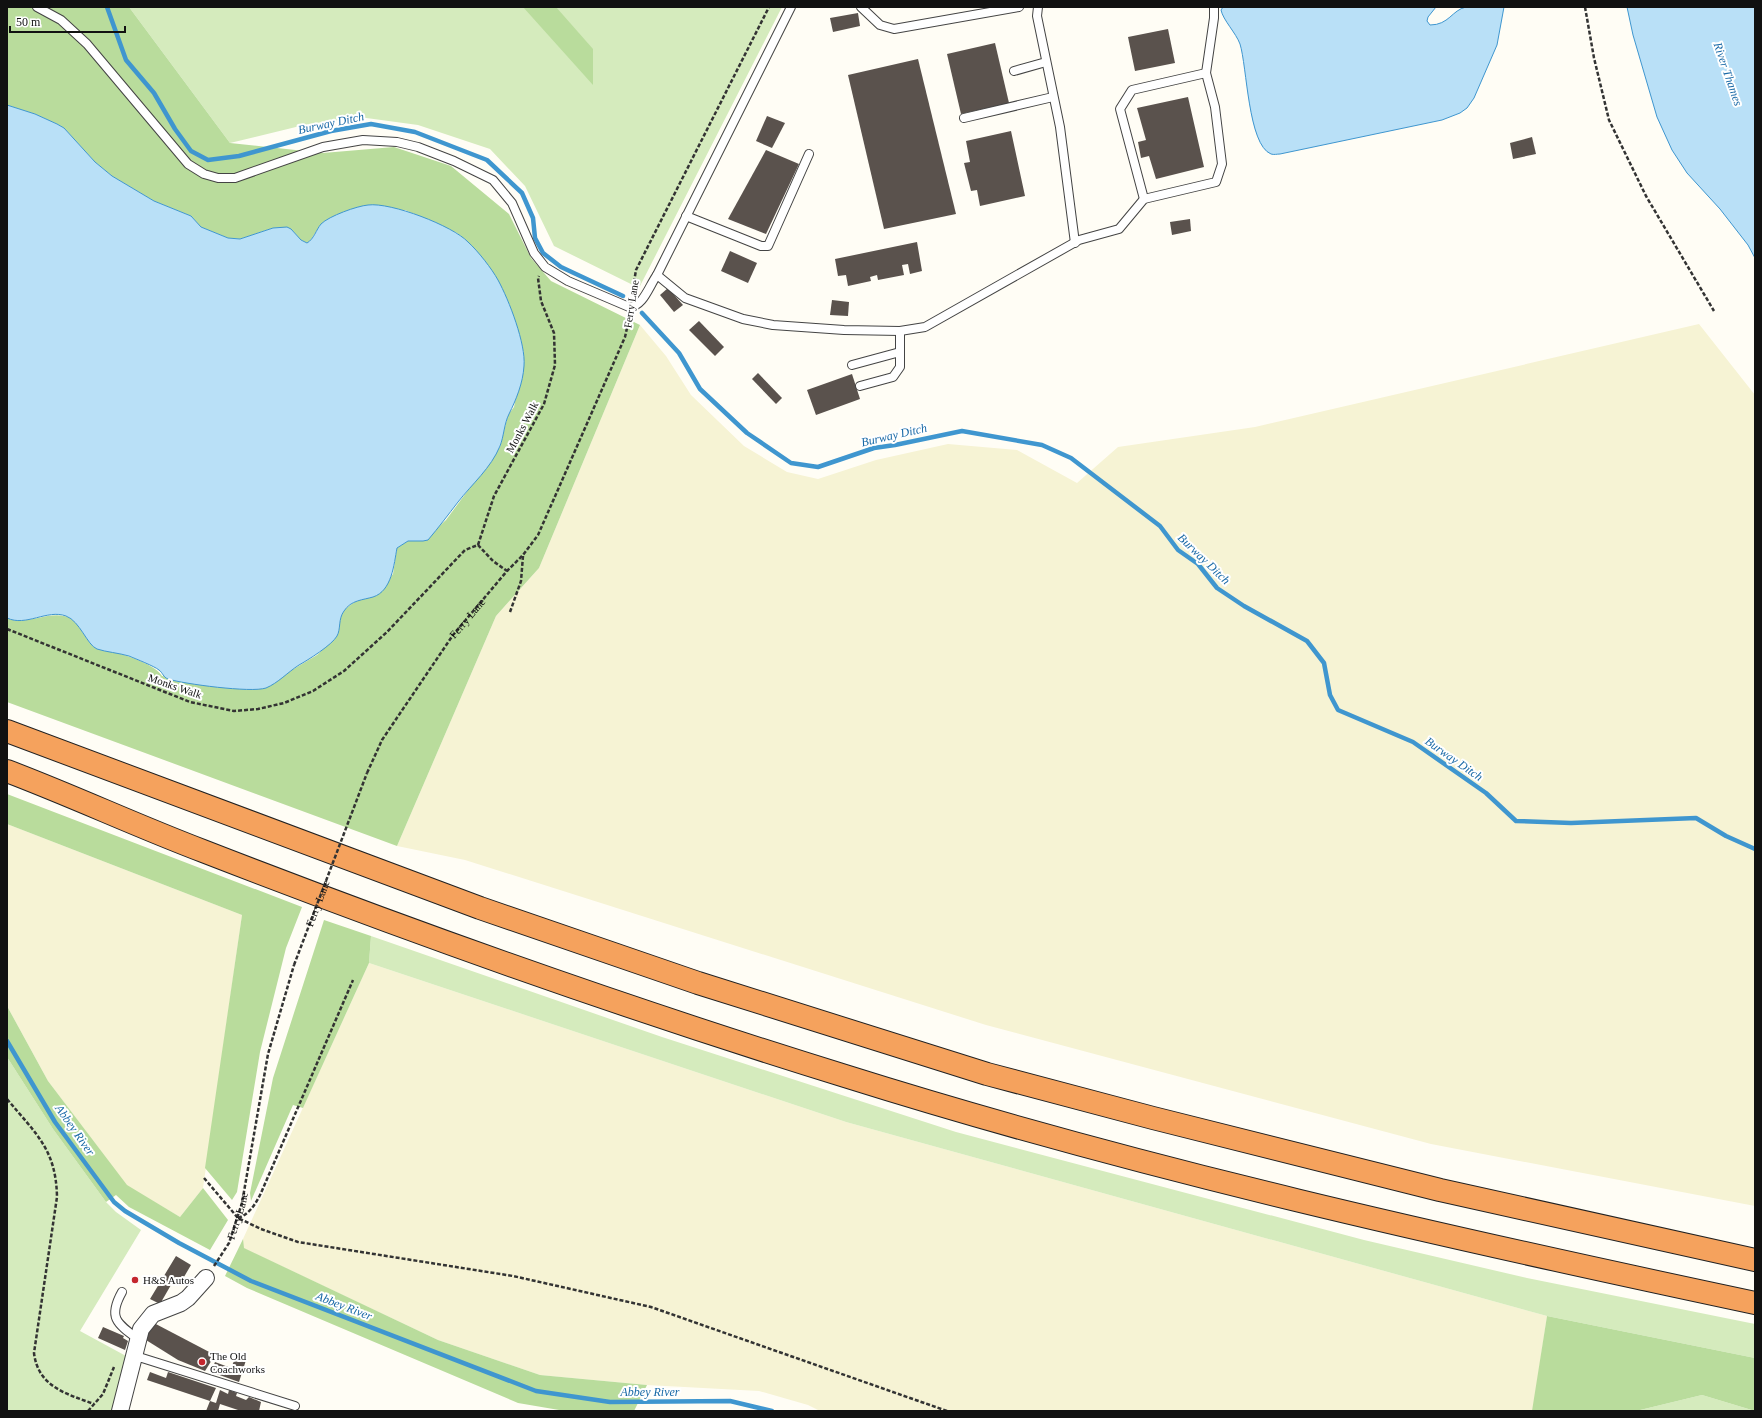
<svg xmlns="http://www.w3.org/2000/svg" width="1762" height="1418" viewBox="0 0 1762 1418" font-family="Georgia,serif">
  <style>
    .farmland { fill: #f6f3d4 }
    .green { fill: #d5ebbd }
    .forest { fill: #b9dc9c }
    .water { fill: #b9e0f7; stroke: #3f96cf }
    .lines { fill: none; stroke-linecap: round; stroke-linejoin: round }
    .stream { stroke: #3f96cf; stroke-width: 4.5 }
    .building { fill: #5a524d }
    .service-casing { stroke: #444; stroke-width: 10 }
    .minor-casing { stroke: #444; stroke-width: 18 }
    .motorway-casing { stroke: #222; stroke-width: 24 }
    .path { stroke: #333; stroke-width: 2.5; stroke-dasharray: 4 2; stroke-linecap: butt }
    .service { stroke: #fff; stroke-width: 8 }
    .minor { stroke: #fff; stroke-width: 16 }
    .motorway { stroke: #f5a25d; stroke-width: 22 }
    .path-bridge { stroke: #333; stroke-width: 2.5; stroke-dasharray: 4 2; stroke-linecap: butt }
    .poi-dot { fill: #c4262e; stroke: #fff; stroke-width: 1.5 }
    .labels { text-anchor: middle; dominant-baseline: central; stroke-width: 4; stroke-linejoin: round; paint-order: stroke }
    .street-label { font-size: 11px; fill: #111; stroke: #fff }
    .poi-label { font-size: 11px; fill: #111; stroke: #fff; text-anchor: start }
    .water-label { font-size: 12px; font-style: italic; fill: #1768a6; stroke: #fff }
  </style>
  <rect width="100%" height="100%" fill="#fffdf5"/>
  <g class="farmland">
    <path d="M1699,324L1755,395V1206L1431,1144L986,1025L465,860L397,846L496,616L539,568L640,325L666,356L691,395L744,446L787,472L818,479L876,460L948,444L1017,450L1077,483L1118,447L1255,427Z"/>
    <path d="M7,824L242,915L203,1188L180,1217L127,1186L48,1081L7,1006Z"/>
    <path d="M369,963L846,1122L1547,1316L1533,1410L1532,1411H820L808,1405L759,1391L647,1385L540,1375L438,1340L243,1248V1239Z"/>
  </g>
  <g class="green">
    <path d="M129,7H782L639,288L554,246L525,186L490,149L418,125L359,117L300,126L230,143Z"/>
    <path d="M371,936L662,1037L956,1132L1364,1240L1527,1278L1755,1324V1358L1547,1316L846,1122L369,963Z"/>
    <path d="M7,1057L53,1129L106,1202L116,1212L141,1230L80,1331L126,1356L113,1411H7Z"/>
    <path d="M1702,1395L1755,1411H1636Z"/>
  </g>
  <g class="forest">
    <path d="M7,7H129L230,143L323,153L394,147L451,166L509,214L531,258L551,281L640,325L539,568L496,616L397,846L7,702V618C25,626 45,612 64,616C80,619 84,641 96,648C101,651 108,650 114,652C126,655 156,665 162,676L255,689L275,683L287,673L317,655L337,636L340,618L345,609L356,601L375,596L393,574L397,548L408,541H423L446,520L500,447L508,415L514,407L524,355L521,340L508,301L468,242L457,233L405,210L321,224L310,241L307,243L301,240L291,229L273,228L240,239L228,238L201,227L191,216L154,201L112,176L95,162L64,128L57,124L35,114L7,105Z"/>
    <path d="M523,7H556L593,49V85Z"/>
    <path d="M7,794L302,907L286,948L260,1052L237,1192L232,1200L205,1168L242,915L7,824Z"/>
    <path d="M324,920L371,936L369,963L303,1108L293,1105L251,1201L250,1193L273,1078Z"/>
    <path d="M7,1006L48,1081L127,1185L180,1217L203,1188L228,1220L210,1250L129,1207L116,1195L106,1202L53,1129L7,1057Z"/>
    <path d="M243,1239L244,1248L438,1340L540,1375L647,1385L634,1411H565L518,1403L247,1288L225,1276Z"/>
    <path d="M1547,1316L1755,1358V1411L1702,1395L1636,1411H1532Z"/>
  </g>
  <g class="water">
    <path d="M1223,7H1436L1428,17L1427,21L1430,25C1449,25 1452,10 1466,7C1477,5 1492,7 1504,7L1497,45L1474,98L1467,108L1460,113L1442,120L1280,154C1277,154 1274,155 1271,154C1248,145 1247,66 1240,44C1236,33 1223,20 1221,10Z"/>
    <path d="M1627,7H1755V258L1748,245L1720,209L1687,173L1672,150L1657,117L1633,35Z"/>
    <path d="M7,105L35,114L57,124L64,128L95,162L112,176L154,201L191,216L201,227L228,238L240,239L273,228L287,227L291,229L301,240L307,243C314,239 316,230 321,224C329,216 357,206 368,205C391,202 453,226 468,242C478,251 492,269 498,280C509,300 526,344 524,366C523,383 516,400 509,414C504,424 504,436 500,446C491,468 472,484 458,502C448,515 439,527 428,540L423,541H408L397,548C394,564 392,591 373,597C363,600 351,600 344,611C338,619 341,629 337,636C332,645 308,660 299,665C288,672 278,683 266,688C251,693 184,684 168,679C163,677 163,673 159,670C154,666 136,659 129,656C119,653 106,652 97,649C87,645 80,621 66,616C47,609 26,627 7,618Z"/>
  </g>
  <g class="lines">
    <g class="stream">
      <path d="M107,7L126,60L154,93L175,129L191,151L208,160L239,156L331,131L371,124L415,132L487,160L522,193L533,218L535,238L543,253L561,267L623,296"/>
      <path d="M642,313L679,353L700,389L747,433L791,463L818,467L874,448L895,445L962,431L1042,445L1071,458L1160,526L1178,550L1198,564L1217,588L1244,606L1307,641L1324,663L1330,695L1338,710L1413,742L1486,793L1516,821L1571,823L1696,818L1726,836L1755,849"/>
      <path d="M7,1041L55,1122L114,1202L125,1211L179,1243L251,1281L536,1391L610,1402L730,1401L772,1411"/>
    </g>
  </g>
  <g class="building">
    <path d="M858,13L860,26L833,32L830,18Z"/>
    <path d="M1168,29L1175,63L1135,71L1128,37Z"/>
    <path d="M995,43L1009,103L961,114L947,54Z"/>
    <path d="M918,59L956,214L884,229L848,75Z"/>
    <path d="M1188,97L1204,167L1156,179L1149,156L1141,158L1138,142L1146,140L1137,108Z"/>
    <path d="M767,116L785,123L772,148L756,141Z"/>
    <path d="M1011,131L1025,196L980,206L977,190L971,191L964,163L970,162L966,141Z"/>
    <path d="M1532,137L1536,154L1513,159L1510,143Z"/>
    <path d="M766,150L799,164L766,234L728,219Z"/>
    <path d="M1190,219L1191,231L1172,235L1170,222Z"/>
    <path d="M917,242L922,271L910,274L908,264L902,265L904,275L878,280L877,275L870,277L871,281L848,286L846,275L838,276L835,259Z"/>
    <path d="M730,251L757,263L748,283L721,271Z"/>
    <path d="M668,288L683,305L674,312L660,295Z"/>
    <path d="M832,300L849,302L848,316L830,315Z"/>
    <path d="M699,321L724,347L715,356L689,330Z"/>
    <path d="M758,373L782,398L776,404L752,379Z"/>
    <path d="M852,374L860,399L816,415L807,390Z"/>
    <path d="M176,1256L191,1265L181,1282L175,1278L160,1304L150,1299Z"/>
    <path d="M152,1322L215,1355L205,1371L178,1360L146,1340Z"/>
    <path d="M103,1327L124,1336L123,1338L128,1341L125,1350L98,1338Z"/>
    <path d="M237,1354L247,1357L239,1382L211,1372L215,1362L231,1368Z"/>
    <path d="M150,1372L166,1378L168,1372L216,1388L210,1401L147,1380Z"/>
    <path d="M220,1390L228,1394L229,1390L237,1393L236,1396L246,1400L249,1397L261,1402L259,1411H241L220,1404L218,1411H206L210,1401L216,1403Z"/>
  </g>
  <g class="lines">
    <defs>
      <g id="service">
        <path d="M37,7L61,20L87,44L188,164L204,174L218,178H235L323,147L363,140L397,142L418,147L454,161L493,180L512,203L534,253L545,267L568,281L629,307C643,307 649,286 657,275L791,7"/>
        <path d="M861,7L880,25L894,29L1019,7"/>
        <path d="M1038,7L1037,16L1060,127L1075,243"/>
        <path d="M1014,71L1046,62"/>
        <path d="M964,118L1053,97"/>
        <path d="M1144,199L1120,109L1132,90L1206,73"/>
        <path d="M686,216L761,246H768L809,154"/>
        <path d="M657,275L685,298L743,319L773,325L844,330L900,331L925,327L1079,240L1119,229L1144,199L1216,182L1222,164L1215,107L1206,73L1214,18V7"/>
        <path d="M852,365L900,352"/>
        <path d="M860,386L893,377L900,367V331"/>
        <path d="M122,1292C108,1317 116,1323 138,1339"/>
        <path d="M133,1357L142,1358L295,1406"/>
      </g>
      <path id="minor" d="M120,1411L141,1329L153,1314L181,1303L188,1298L206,1278"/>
      <g id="motorway">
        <path d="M7,731L480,908L698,983L987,1074L1153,1118L1440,1190L1755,1260"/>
        <path d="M7,771C73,796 137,826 203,851C414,933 628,1009 845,1076C1144,1170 1449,1238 1755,1303"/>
      </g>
    </defs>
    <use href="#service" class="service-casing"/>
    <use href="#minor" class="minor-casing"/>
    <use href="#motorway" class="motorway-casing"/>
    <g class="path">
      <path d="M1585,7L1594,58L1609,120L1646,196L1714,311"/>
      <path d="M632,294L636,270L769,7"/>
      <path d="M478,545L494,496L544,404L555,365L554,333L541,301L538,278L539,276"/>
      <path d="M510,612L521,581L523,556"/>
      <path d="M7,629L190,702L234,711L258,709L284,703L313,691L344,671L387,632L465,550L478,545L493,561L507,571"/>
      <path id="s1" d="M367,773L382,740L453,635L507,571L523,555L538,535L625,337L629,319"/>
      <path d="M7,1099C36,1134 56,1149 57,1197L34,1353C38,1387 67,1394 94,1404"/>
      <path d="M204,1178L238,1218L261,1229L298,1242L513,1276L651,1307L947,1411"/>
      <path d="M238,1218C250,1214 256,1203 261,1193L353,980"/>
      <path id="s2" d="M214,1266L229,1243L242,1203L268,1054L294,965"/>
      <path d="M88,1411L103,1394L114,1367"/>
    </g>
    <use href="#service" class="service"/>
    <use href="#minor" class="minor"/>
    <use href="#motorway" class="motorway"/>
    <path class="path-bridge" id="s3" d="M294,965L367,773"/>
  </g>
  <g class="poi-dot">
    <circle cx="135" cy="1280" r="4"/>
    <circle cx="202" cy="1362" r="4"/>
  </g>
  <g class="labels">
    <g class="street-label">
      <text transform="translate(631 304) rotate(-81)">Ferry Lane</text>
      <text transform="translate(522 427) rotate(-62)">Monks Walk</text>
      <text stroke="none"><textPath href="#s1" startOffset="185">Ferry Lane</textPath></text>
      <text transform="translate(175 686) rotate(19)">Monks Walk</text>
      <text stroke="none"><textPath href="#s3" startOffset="66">Ferry Lane</textPath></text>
      <text stroke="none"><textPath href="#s2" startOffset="56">Ferry Lane</textPath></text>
    </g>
    <g class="poi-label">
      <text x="143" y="1280">H&amp;S Autos</text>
      <text x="210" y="1356">The Old<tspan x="210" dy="13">Coachworks</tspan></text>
    </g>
    <g class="water-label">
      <text transform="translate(1728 74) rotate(71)">River Thames</text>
      <text transform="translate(331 123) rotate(-12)">Burway Ditch</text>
      <text transform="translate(894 435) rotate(-13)">Burway Ditch</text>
      <text transform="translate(1204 559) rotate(44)">Burway Ditch</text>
      <text transform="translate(1454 759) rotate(35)">Burway Ditch</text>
      <text transform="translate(75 1130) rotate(55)">Abbey River</text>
      <text transform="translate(344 1306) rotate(21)">Abbey River</text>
      <text x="650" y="1392">Abbey River</text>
    </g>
  </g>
  <rect width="1762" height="1418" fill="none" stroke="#111111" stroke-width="16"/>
  <path d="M10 26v6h115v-6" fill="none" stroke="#111111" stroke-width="2"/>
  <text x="16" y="26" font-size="12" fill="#111111" stroke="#ffffff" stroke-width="3" paint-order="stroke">50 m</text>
</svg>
